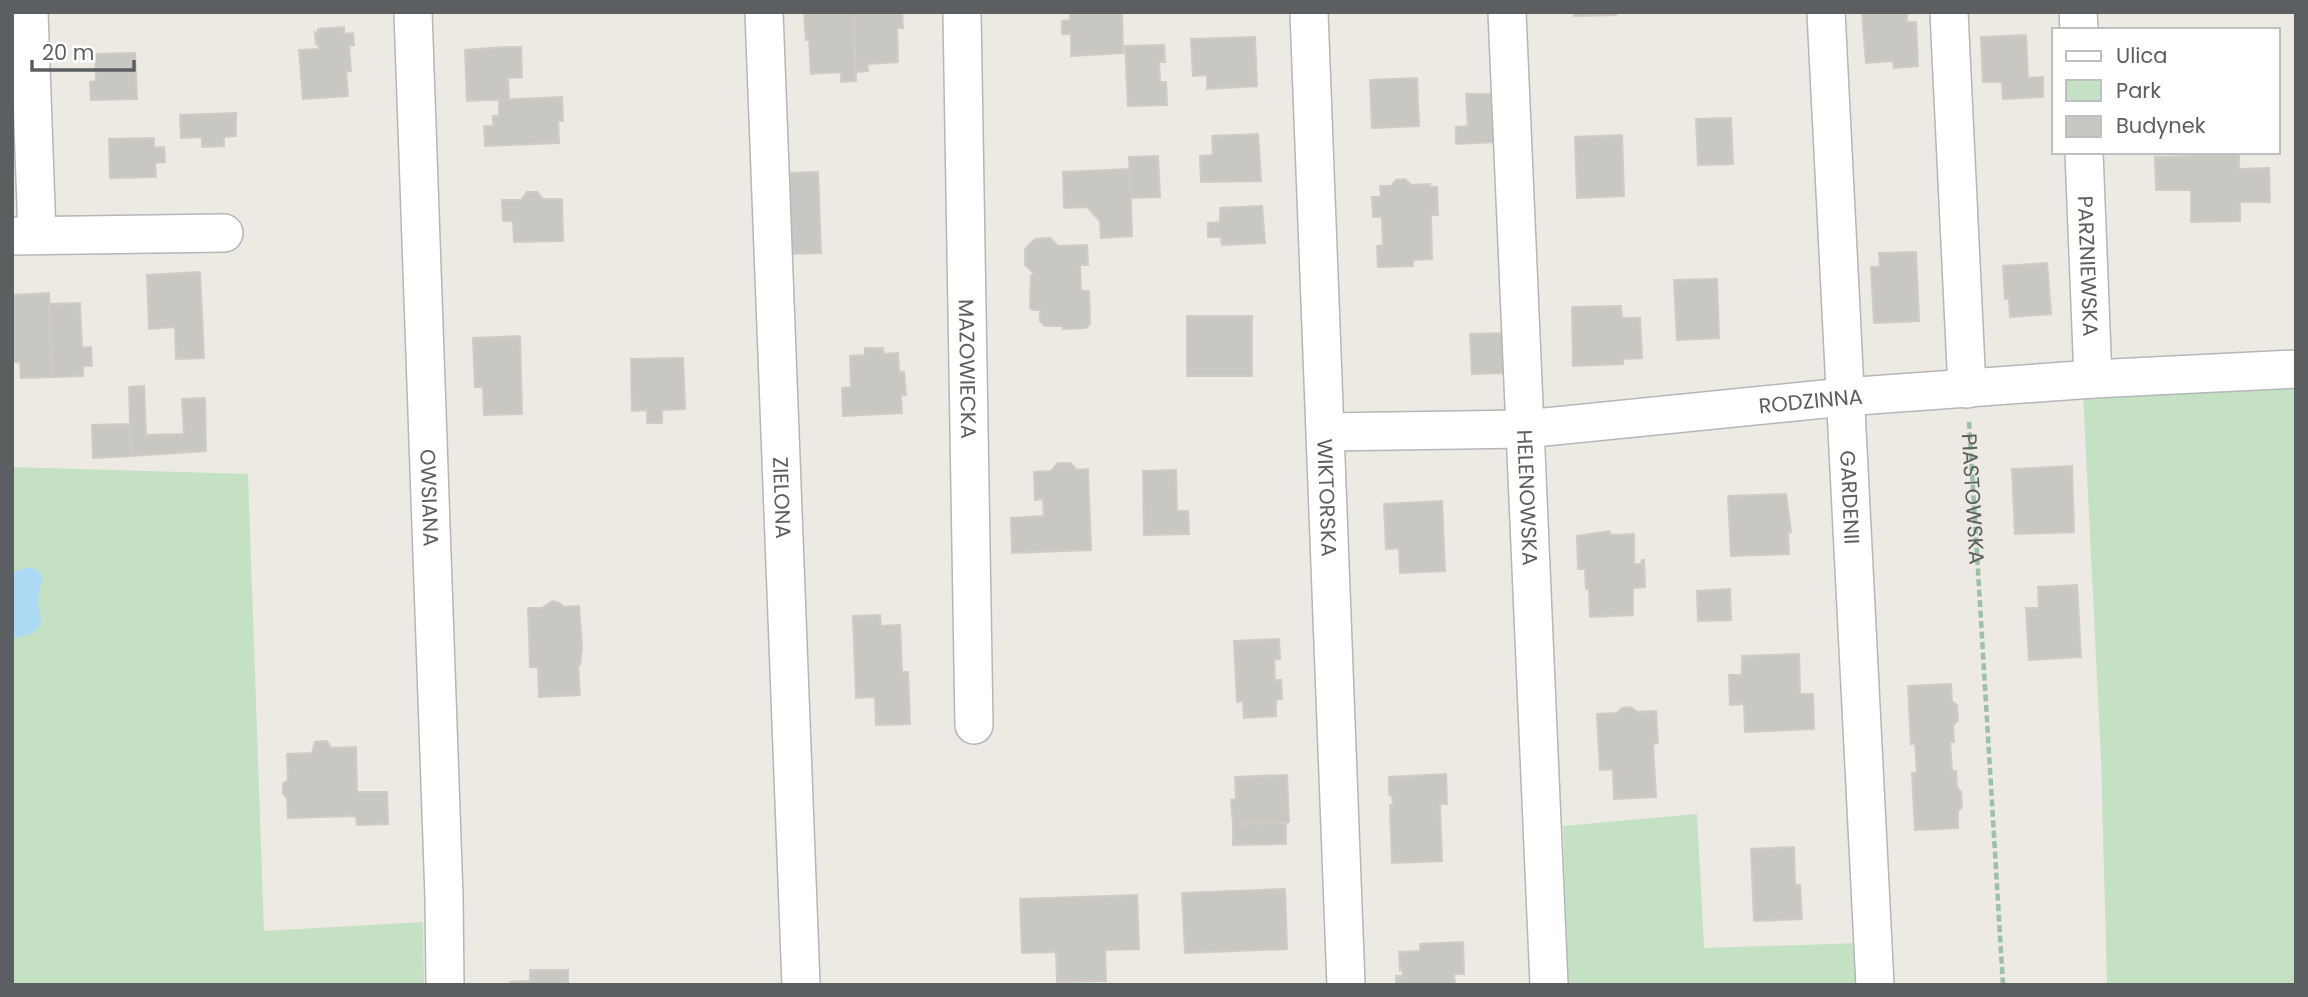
<svg xmlns="http://www.w3.org/2000/svg" width="2308" height="997" viewBox="0 0 2308 997" font-family="Poppins,sans-serif">
  <style>
    .green { fill: #c5e1c3 }
    .water { fill: #acd9f3 }
    .building { fill: #c9c7c2; stroke: #d0cbc3; stroke-width: 2 }
    .lines { fill: none; stroke-linecap: round; stroke-linejoin: round }
    .minor-casing { stroke: #b4b6b9; stroke-width: 40 }
    .path { stroke: #9dc1a5; stroke-width: 4.5; stroke-dasharray: 7 3.5; stroke-linecap: butt }
    .minor { stroke: #fff; stroke-width: 37 }
    .labels { text-anchor: middle; dominant-baseline: central; stroke-width: 6; stroke-linejoin: round; paint-order: stroke }
    .street-label { font-size: 21px; fill: #5c5f62; stroke: #fff }
  </style>
  <rect width="100%" height="100%" fill="#eceae3"/>
  <g class="green">
    <path d="M2296,381V985H2107L2101,758L2083,394Z"/>
    <path d="M12,467L248,474L264,931L423,922L424,985H12Z"/>
    <path d="M1697,814L1704,948L1860,943L1861,985H1568L1563,826Z"/>
  </g>
  <path class="water" d="M29,567C49,572 39,584 38,600C38,607 41,615 41,623L33,633L15,638L12,637V572Z"/>
  <g class="building">
    <path d="M853,12H902L903,28H897L898,62L867,64L868,71L856,72Z"/>
    <path d="M853,12L856,81L841,82V72L811,74L809,40H806L804,13Z"/>
    <path d="M1070,12H1122L1123,53L1071,56V34H1062V21L1070,20Z"/>
    <path d="M1574,12H1615L1616,15L1574,16Z"/>
    <path d="M1862,12H1907V22H1916L1918,66L1894,68L1893,61L1866,63Z"/>
    <path d="M344,27V34L353,33L354,45L349,46L351,71L346,72L348,96L303,99L299,50L319,49L318,43L316,44L315,32L318,34V29Z"/>
    <path d="M2026,35L2028,78L2043,77V97L2003,99L2002,82H1983L1981,37Z"/>
    <path d="M1255,37L1257,86L1207,89V75L1193,76L1191,39Z"/>
    <path d="M1164,45L1165,62H1159L1160,82H1166L1167,105L1128,106L1125,46Z"/>
    <path d="M505,47H521L522,77L508,78L509,99L467,101L465,50Z"/>
    <path d="M135,53L137,99L91,100L90,82L96,81L95,54Z"/>
    <path d="M1417,78L1419,126L1372,128L1370,80Z"/>
    <path d="M1466,94H1491L1494,142L1456,144V127L1468,126Z"/>
    <path d="M562,97L563,121H558L559,143L485,146L484,126H493V116H499V100Z"/>
    <path d="M236,113V136L224,137V146L202,147V137L181,138L180,115Z"/>
    <path d="M1731,118L1733,164L1698,165L1696,119Z"/>
    <path d="M1258,134L1261,181L1201,182L1200,156L1213,155L1212,136Z"/>
    <path d="M1622,135L1624,196L1577,198L1575,137Z"/>
    <path d="M154,138V148L164,147L165,162L155,163L156,177L110,178L109,139Z"/>
    <path d="M2190,152H2239V169L2269,168L2270,202H2240V221L2191,222V190H2156L2155,157L2190,156Z"/>
    <path d="M1158,156L1160,197L1131,198L1129,157Z"/>
    <path d="M1130,169L1132,236L1101,238L1100,221L1087,207L1064,208L1063,172Z"/>
    <path d="M818,172L821,253L791,254L788,173Z"/>
    <path d="M1405,179L1411,185L1430,184V187H1437L1438,215H1431L1432,259L1413,260V266L1378,267L1377,246L1383,245L1382,217H1373L1372,197H1381L1380,186H1391L1396,180Z"/>
    <path d="M527,192H537L543,199H562L563,241L514,242L513,221H503L502,200H521Z"/>
    <path d="M1262,206L1265,243L1222,245L1221,237H1208V223L1220,222V208Z"/>
    <path d="M1050,238L1058,246L1087,245L1088,265H1080L1081,291H1089L1090,324L1086,328L1063,329V326H1045L1040,321V310H1033L1030,308L1031,276L1034,273L1025,265V249L1035,239Z"/>
    <path d="M1916,252L1919,321L1874,323L1871,267H1880L1879,253Z"/>
    <path d="M2047,263L2051,314L2010,317L2009,298L2005,299L2003,266Z"/>
    <path d="M200,272L204,358L176,359L175,327L149,329L147,275Z"/>
    <path d="M1717,279L1719,338L1677,340L1674,280Z"/>
    <path d="M49,293L52,377L21,378L20,362H12V295Z"/>
    <path d="M80,303L82,348L91,347L92,366H83V376L52,377L49,304Z"/>
    <path d="M1621,306L1622,318H1640L1642,358L1623,359V364L1573,366L1572,307Z"/>
    <rect x="1187" y="316" width="65" height="60"/>
    <path d="M1506,333L1508,373L1472,374L1470,334Z"/>
    <path d="M520,336L522,414L484,415L483,387H475L473,338Z"/>
    <path d="M865,348H883L884,354L898,353L899,372H904L906,395H901L902,413L843,416L842,388L851,387L850,356L865,355Z"/>
    <path d="M683,358L685,409L662,410V423H647V410L632,411L631,359Z"/>
    <path d="M144,386L146,435L184,434L182,399L205,398L206,451L131,456L129,387Z"/>
    <path d="M130,424L131,456L93,458L92,425Z"/>
    <path d="M1058,463H1070L1077,470L1088,469L1091,550L1012,553L1011,518L1044,516L1043,499L1035,500L1034,472L1051,471Z"/>
    <path d="M2072,466L2074,532L2015,534L2012,469Z"/>
    <path d="M1176,470L1177,511H1188L1189,534L1144,535L1143,471Z"/>
    <path d="M1786,494L1791,532H1788L1789,554L1731,556L1728,496Z"/>
    <path d="M1442,501L1445,571L1400,573L1399,548L1386,549L1384,504Z"/>
    <path d="M1609,531L1611,535L1634,534V564H1641L1642,560H1644L1645,587L1633,588V615L1590,617L1589,589H1586L1585,569H1578L1577,536Z"/>
    <path d="M2077,585L2081,657L2029,660L2026,608H2039L2038,587Z"/>
    <path d="M1730,589L1731,620L1698,621L1697,591Z"/>
    <path d="M552,601L559,603L564,607L579,606L582,647L580,665H578L580,695L539,697L538,667H530L528,608H542Z"/>
    <path d="M880,615L881,626L900,625L902,672H908L910,724L876,725L875,697L856,698L853,616Z"/>
    <path d="M1279,639L1280,659H1274L1275,680H1281L1282,699L1276,700V716L1244,718L1243,701L1237,702L1234,641Z"/>
    <path d="M1799,654L1800,694H1813L1814,729L1745,732L1744,704L1730,705L1729,675H1742V656Z"/>
    <path d="M1951,684L1952,701L1957,705L1958,720L1953,725L1954,742H1950L1952,771H1956L1957,787L1961,792L1962,807L1958,811V828L1915,830L1912,773H1917L1915,743L1911,744L1908,686Z"/>
    <path d="M1631,707L1637,712L1656,711L1658,743L1653,744L1656,797L1614,799L1613,769L1600,770L1597,714L1617,713L1622,708Z"/>
    <path d="M327,741L331,748L356,747L357,792H387L388,824L357,825L356,816L288,818L287,798L283,794V784L288,780L287,754L312,753L315,742Z"/>
    <path d="M1446,774L1447,804H1440L1442,861L1392,863L1390,805H1393L1392,795H1389V777Z"/>
    <path d="M1287,775L1289,822L1233,824L1231,800L1236,799L1235,777Z"/>
    <path d="M1286,823V844L1233,845V824Z"/>
    <path d="M1794,847L1795,885H1800L1802,919L1754,921L1751,849Z"/>
    <path d="M1285,889L1287,949L1185,953L1182,893Z"/>
    <path d="M1137,895L1139,949L1105,950L1106,981L1057,982L1056,952L1022,953L1020,899Z"/>
    <path d="M1463,942L1464,974H1454L1455,985H1396V976H1403L1402,969L1400,970L1399,952L1420,951V944Z"/>
    <path d="M530,970H568V984L510,985V982L530,981Z"/>
  </g>
  <g class="lines">
    <defs>
      <g id="minor">
        <path d="M29,12L37,235"/>
        <path id="s2" d="M413,12L444,897L445,985"/>
        <path id="s3" d="M764,12L801,985"/>
        <path id="s4" d="M962,12L974,725"/>
        <path id="s5" d="M1309,12L1346,985"/>
        <path id="s6" d="M1507,12L1549,985"/>
        <path id="s7" d="M1826,12L1875,985"/>
        <path d="M1949,12L1967,389"/>
        <path d="M2078,12L2079,30"/>
        <path id="s8" d="M2084,152L2093,379"/>
        <path d="M12,236L224,233"/>
        <path id="s9" d="M1326,432L1524,429L1844,397L2093,379L2296,369"/>
      </g>
    </defs>
    <use href="#minor" class="minor-casing"/>
    <path class="path" id="s1" d="M1969,422L2003,985"/>
    <use href="#minor" class="minor"/>
  </g>
  <g class="labels">
    <g class="street-label">
      <text stroke="none"><textPath href="#s8" startOffset="114">PARZNIEWSKA</textPath></text>
      <text stroke="none"><textPath href="#s4" startOffset="357">MAZOWIECKA</textPath></text>
      <text stroke="none"><textPath href="#s9" startOffset="486">RODZINNA</textPath></text>
      <text stroke="none"><textPath href="#s2" startOffset="486">OWSIANA</textPath></text>
      <text stroke="none"><textPath href="#s3" startOffset="486">ZIELONA</textPath></text>
      <text stroke="none"><textPath href="#s5" startOffset="486">WIKTORSKA</textPath></text>
      <text stroke="none"><textPath href="#s6" startOffset="486">HELENOWSKA</textPath></text>
      <text stroke="none"><textPath href="#s7" startOffset="486">GARDENII</textPath></text>
      <text stroke="none"><textPath href="#s1" startOffset="77">PIASTOWSKA</textPath></text>
    </g>
  </g>
  <rect width="2308" height="997" fill="none" stroke="#5c5f62" stroke-width="28"/>
  <rect x="2052" y="28" width="228" height="126" fill="#ffffff" stroke="#bebfc0" stroke-width="2"/>
  <rect x="2066" y="51" width="35" height="10" fill="#ffffff" stroke="#bebfc0" stroke-width="2"/>
  <text x="2116" y="63" font-size="21" fill="#5c5f62">Ulica</text>
  <rect x="2066" y="80" width="35" height="21" fill="#c5e1c3" stroke="#bebfc0" stroke-width="2"/>
  <text x="2116" y="98" font-size="21" fill="#5c5f62">Park</text>
  <rect x="2066" y="116" width="35" height="21" fill="#c9c7c2" stroke="#bebfc0" stroke-width="2"/>
  <text x="2116" y="133" font-size="21" fill="#5c5f62">Budynek</text>
  <path d="M32 60v10h102v-10" fill="none" stroke="#5c5f62" stroke-width="3.5"/>
  <text x="42" y="60" font-size="21" fill="#5c5f62" stroke="#ffffff" stroke-width="5" paint-order="stroke">20 m</text>
</svg>
